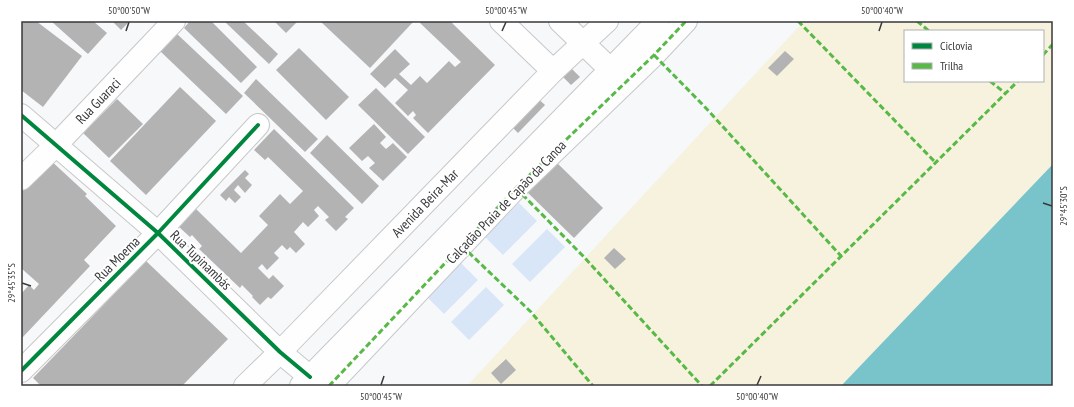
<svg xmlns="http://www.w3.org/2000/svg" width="1074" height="407" viewBox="0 0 1074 407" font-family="'PT Sans Narrow',sans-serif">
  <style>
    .green { fill: #d8e6f7 }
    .sand { fill: #f7f2de; fill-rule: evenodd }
    .water { fill: #79c3ca }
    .building { fill: #b3b3b3 }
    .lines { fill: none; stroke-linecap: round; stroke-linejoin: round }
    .minor-casing { stroke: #c6c8ca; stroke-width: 24 }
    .major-casing { stroke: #c6c8ca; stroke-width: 24 }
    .minor { stroke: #fefefe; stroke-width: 22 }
    .major { stroke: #fefefe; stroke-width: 22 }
    .quiet { stroke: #58b947; stroke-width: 3; stroke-dasharray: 6 3; stroke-linecap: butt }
    .cycleway-casing { stroke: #fff; stroke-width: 6 }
    .cycleway { stroke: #00873e; stroke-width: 4 }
    .ticks { fill: none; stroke: #38393b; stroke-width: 1.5 }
    .labels { text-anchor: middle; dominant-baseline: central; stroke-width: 4; stroke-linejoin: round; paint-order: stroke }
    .street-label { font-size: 14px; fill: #38393b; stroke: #fff }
    .neatline { fill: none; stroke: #38393b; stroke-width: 1.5 }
    .ticks-label { font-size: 10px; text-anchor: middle; fill: #38393b }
  </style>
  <rect width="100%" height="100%" fill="#f6f8fa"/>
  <g class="green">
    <path d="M519,203L537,221L503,255L485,237Z"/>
    <path d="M547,229L565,247L530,282L512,264Z"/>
    <path d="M460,262L478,280L444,314L426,296Z"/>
    <path d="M486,287L504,305L469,340L451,322Z"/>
  </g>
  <path class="sand" d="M804,21H1053V164L841,386H467ZM905,31H1043V81H905Z"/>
  <path class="water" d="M1053,164V386H841Z"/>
  <g class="building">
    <path d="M21,21H36L82,56L43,107L21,90Z"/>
    <path d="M51,21H93L107,33L88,54Z"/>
    <path d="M112,21H130L121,30Z"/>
    <path d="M190,21H211L257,67L241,83L184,28Z"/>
    <path d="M224,21H243L278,54L269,64Z"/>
    <path d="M274,21H298L286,33Z"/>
    <path d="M320,21H414L370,68Z"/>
    <path d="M422,21H450L495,65L428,133L413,118L416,115L413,111L408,116L395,103L408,90L395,78L385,88L370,74L395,49L410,64L399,74L411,85L420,76L427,83L449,61L455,67L461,62L420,23Z"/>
    <path d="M176,33L243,96L226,114L160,51Z"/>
    <path d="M299,48L349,97L326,120L276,70Z"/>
    <path d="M785,51L794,59L777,76L768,68Z"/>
    <path d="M572,69L580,77L571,85L563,77Z"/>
    <path d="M256,79L318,139L305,152L244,93Z"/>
    <path d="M180,87L216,121L146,195L110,161Z"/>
    <path d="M376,88L425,137L408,154L358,105Z"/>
    <path d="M533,94L545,105L518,133L506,121Z"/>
    <path d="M117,99L143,124L109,158L83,133Z"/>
    <path d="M374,124L386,137L380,143L386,149L393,143L407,157L383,181L369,168L375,163L368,156L362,161L349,148Z"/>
    <path d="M274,129L354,208L345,217L348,219L336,231L325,220L329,217L318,206L314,210L319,216L308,227L303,222L294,232L305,244L296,253L290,247L287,250L282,245L274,253L279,258L267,270L262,264L258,268L269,279L273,275L284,286L271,299L268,297L260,305L252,297L253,296L242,285L240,288L199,249L202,246L192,235L190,237L178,226L195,208L241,253L268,225L259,216L280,194L290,204L303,191L268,157L265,160L254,150Z"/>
    <path d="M327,135L379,186L362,204L310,153Z"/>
    <path d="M48,158L87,194L85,196L116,226L84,260L90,266L21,339V294L29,285L34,290L39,284L21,268V186Z"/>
    <path d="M553,159L603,208L574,238L524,189Z"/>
    <path d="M245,170L249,174L245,178L252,185L245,193L238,185L234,190L241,197L235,203L229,197L226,201L220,195Z"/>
    <path d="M614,248L626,259L615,269L604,258Z"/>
    <path d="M146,261L228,339L182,386H41L33,378Z"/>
    <path d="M506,359L516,370L501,384L491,373Z"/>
  </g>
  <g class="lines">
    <defs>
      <g id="minor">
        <path d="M21,115L158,233L280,352L310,377"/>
        <path d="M21,179L56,145L174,21"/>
        <path d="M21,371L158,233L258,125"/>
        <path d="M329,386L516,188L654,55L686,21"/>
      </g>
      <g id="major">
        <path d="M501,21L553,71"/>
        <path d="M560,21L610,69"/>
        <path d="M245,386L280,352L553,71L607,21"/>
        <path d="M301,386L658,21"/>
      </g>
    </defs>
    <use href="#minor" class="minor-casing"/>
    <use href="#major" class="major-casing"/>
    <use href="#minor" class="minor"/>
    <use href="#major" class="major"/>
    <g class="quiet">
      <path d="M798,21L936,163"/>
      <path d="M917,21L929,31"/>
      <path d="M654,55L704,106L841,256"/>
      <path d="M1043,55L1053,44"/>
      <path d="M990,81L1006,94"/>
      <path d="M516,188L583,256L702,386"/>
      <path d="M462,246L531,312L593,386"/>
      <path d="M329,386L516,188L654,55L686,21"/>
      <path d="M710,386L1018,81"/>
    </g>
    <defs>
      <g id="cycleway">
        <path d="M21,115L158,233L280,352L310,377"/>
        <path d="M21,371L158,233L258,125"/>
      </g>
    </defs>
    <use href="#cycleway" class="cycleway-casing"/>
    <use href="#cycleway" class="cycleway"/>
  </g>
  <path class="ticks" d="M126,31L129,22M502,31L506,22M879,31L882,22M1043,203L1052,206M22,283L31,286M381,385L384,376M757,385L761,376"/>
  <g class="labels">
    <g class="street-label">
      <text transform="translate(98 101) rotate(-46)">Rua Guaraci</text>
      <text transform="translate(506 202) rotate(-46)">Calçadão Praia de Capão da Canoa</text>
      <text transform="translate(425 203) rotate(-46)">Avenida Beira-Mar</text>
      <text transform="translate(117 259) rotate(-45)">Rua Moema</text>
      <text transform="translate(201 260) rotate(44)">Rua Tupinambás</text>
    </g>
  </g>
  <rect width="1074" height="407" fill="none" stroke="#ffffff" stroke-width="44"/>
  <rect x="904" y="30" width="140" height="52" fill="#ffffff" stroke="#afb0b1"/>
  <rect x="912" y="43" width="20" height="6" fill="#00873e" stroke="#afb0b1"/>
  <text x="940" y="50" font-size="12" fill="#38393b">Ciclovia</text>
  <rect x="912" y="63" width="20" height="6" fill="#58b947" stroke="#afb0b1"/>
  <text x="940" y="70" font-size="12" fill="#38393b">Trilha</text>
  <rect x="22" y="22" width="1030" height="363" class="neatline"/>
  <g class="ticks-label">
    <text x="129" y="14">50°00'50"W</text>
    <text x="506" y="14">50°00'45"W</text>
    <text x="882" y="14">50°00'40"W</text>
    <text transform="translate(1063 206) rotate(-90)" y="4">29°45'30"S</text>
    <text transform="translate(11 283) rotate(-90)" y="4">29°45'35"S</text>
    <text x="381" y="400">50°00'45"W</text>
    <text x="757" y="400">50°00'40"W</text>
  </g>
</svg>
